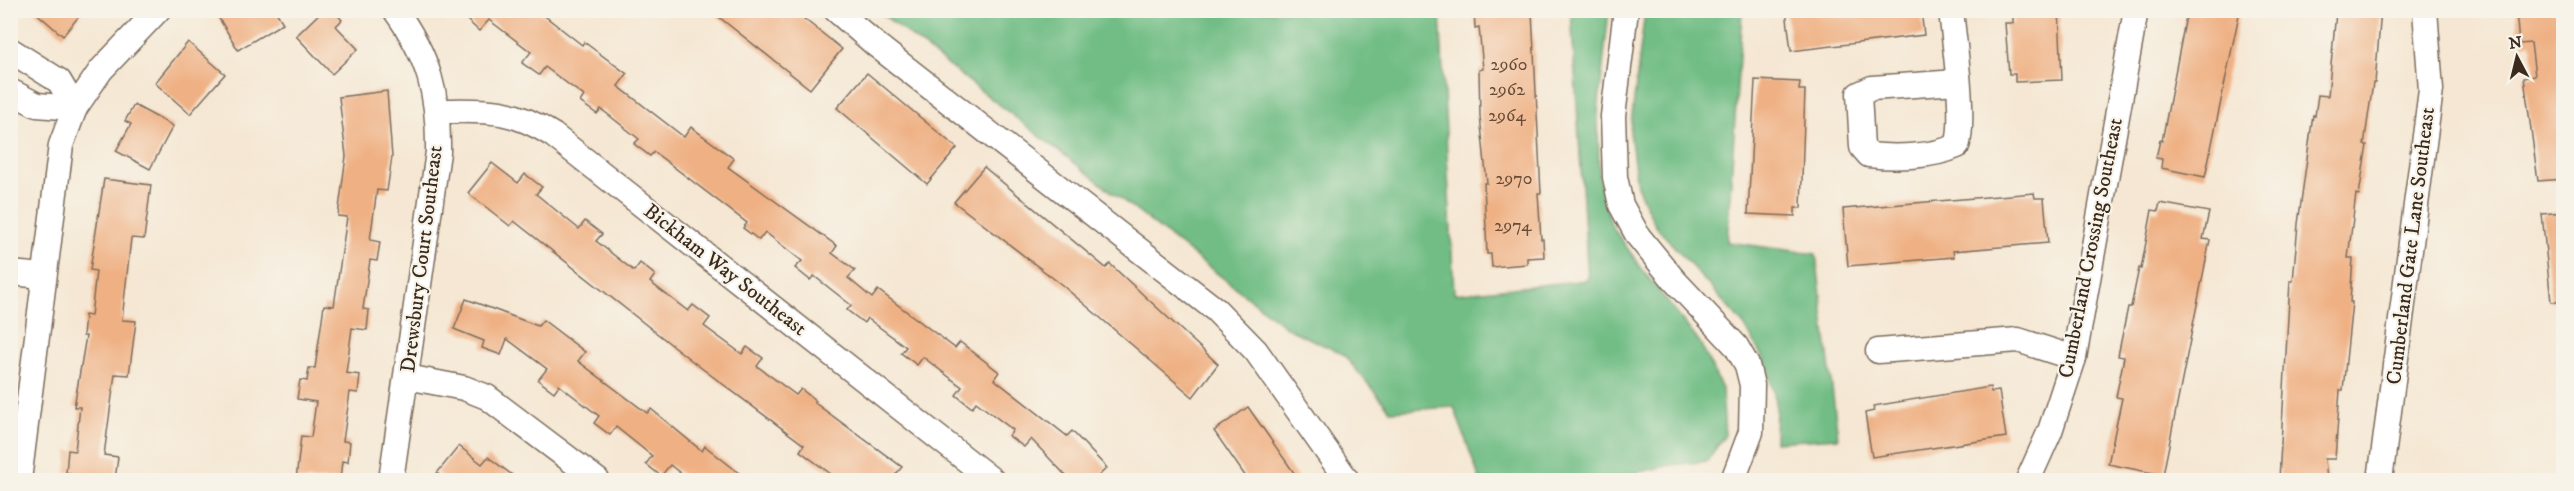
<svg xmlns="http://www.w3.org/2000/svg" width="2574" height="491" viewBox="0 0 2574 491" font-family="'IM FELL DW Pica',serif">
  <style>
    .forest { fill: #71bd85; stroke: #567452; stroke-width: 1.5 }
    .building { fill: #efb184 }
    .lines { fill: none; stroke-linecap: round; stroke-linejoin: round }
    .minor-casing { stroke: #7c6c5d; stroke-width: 27 }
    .minor { stroke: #fff; stroke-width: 24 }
    .labels { text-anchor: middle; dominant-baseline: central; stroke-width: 4.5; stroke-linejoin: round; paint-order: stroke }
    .number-label { font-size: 18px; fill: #684c38 }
    .street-label { font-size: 21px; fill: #3b2a1e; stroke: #f7f3e8 }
  </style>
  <rect width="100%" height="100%" fill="#f7f3e8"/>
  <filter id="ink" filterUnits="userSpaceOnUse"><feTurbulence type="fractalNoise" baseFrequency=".0167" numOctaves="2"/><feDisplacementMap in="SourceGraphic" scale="12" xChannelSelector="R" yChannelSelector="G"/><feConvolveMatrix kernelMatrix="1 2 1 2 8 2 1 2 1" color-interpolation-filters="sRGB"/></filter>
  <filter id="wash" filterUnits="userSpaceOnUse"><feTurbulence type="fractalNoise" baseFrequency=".008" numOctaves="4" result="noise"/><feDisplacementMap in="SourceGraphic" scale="24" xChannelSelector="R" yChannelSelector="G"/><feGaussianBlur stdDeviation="1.35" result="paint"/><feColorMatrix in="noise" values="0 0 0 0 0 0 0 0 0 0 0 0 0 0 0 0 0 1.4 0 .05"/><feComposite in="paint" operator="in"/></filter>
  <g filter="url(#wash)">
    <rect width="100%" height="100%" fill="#f5e7d3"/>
    <g class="forest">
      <path d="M878,11H1440L1454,294L1588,280L1571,11H1609L1598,111L1599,179L1611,225L1644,272L1700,343L1722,389L1725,435L1707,461L1672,465L1602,480H1480L1454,407L1391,411L1343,354L1289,329Z"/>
      <path d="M1645,11H1742L1727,242L1816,254L1838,438L1775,442L1776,401L1765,362L1744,325L1655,225L1637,186L1630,132Z"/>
    </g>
    <g id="blocks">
      <g class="building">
        <path d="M33,10H84L63,36Z"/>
        <path d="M214,10H275L283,23L238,50Z"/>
        <path d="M323,10H333L342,20L336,26L358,49L332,74L296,36Z"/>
        <path d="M456,10H537L582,45L584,42L627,74L618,86L684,137L691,127L734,159L728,167L837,246L832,253L855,270L848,278L872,298L878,290L955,348L960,342L999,372L994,379L1067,436L1072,431L1107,468L1094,480H1070L1031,439L1024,447L1009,436L1013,430L976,402L972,408L956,395L962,387L923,357L917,365L901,353L906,347L867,318L864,323L847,310L851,305L814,276L810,280L795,268L802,261L765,232L759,240L743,228L747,223L654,152L650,156L634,144L639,139L601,109L597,114L580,102L584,96L545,67L539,75L522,63L531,52L489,20L479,31Z"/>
        <path d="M710,10H793L842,49L810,89Z"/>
        <path d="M1474,10L1532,12L1541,193H1538L1541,239H1543L1544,257L1527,258V264L1492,267L1491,254H1487L1484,183H1487L1480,116L1479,70L1483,69L1479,27L1475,28Z"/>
        <path d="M1786,10H1921L1924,35L1791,51Z"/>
        <path d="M2013,10H2059L2062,80L2015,82V74H2009L2005,23H2013Z"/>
        <path d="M2201,10H2240L2205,177L2161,168L2162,159L2156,158L2160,140L2162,141L2187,11L2201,14Z"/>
        <path d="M2346,10H2381L2375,83H2373L2364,145H2367L2364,163L2359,195L2356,194L2348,258H2353L2350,302H2352L2343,390H2340L2335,459H2325L2327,480H2279L2290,281H2293L2298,224L2313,115L2315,116L2318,95L2328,96L2336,12L2345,13Z"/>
        <path d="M2516,10H2564V179L2538,181L2524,78L2535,76L2531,43L2519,44Z"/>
        <path d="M188,42L225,74L190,114L155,83Z"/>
        <path d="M867,73L957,148L927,184L837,108Z"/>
        <path d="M1755,80L1800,82L1799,90H1805L1801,208H1795V216L1748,214Z"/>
        <path d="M387,91L392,157L387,191L377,190L370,240L380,242L377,261L370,260L363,309L369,310L367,330L352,328L346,373L360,375L358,393L350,392L343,441L350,442L348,462L342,461L340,480H296L301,436L311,437L316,402L297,399L300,380L307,381L309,368H315L324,305L334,306L347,217L338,216L346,156L339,97Z"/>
        <path d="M134,105L173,126L150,169L116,151L131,124L125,121Z"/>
        <path d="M492,163L518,183L525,174L542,187L536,194L579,229L585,221L602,234L596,241L634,271L640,263L655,275L650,282L688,311L693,305L710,318L704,326L742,354L747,347L763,358L757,366L796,395L801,389L816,401L815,403L902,467L891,480H839L800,451L804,445L696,364L514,221L510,226L468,193Z"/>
        <path d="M984,167L1106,268L1110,264L1218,364L1193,397L1062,285L954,202Z"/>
        <path d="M104,179L151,185L144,239L131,238L122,320L136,321L129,375L115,374L104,455L118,457L115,480H70V473H66L68,450L75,451L80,407H74L86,336H83L85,315L91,316L96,271L90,270Z"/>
        <path d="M2034,193L2035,198H2044L2048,243L1953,251L1954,257L1848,266L1843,209Z"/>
        <path d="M2160,203L2209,212L2203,239L2210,240L2163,475L2108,464L2122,398L2116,397L2124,357L2118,356L2128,307H2131L2139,268L2141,269L2152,210L2158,211Z"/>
        <path d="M2564,212V302H2551L2542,214Z"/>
        <path d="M466,299L538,326L543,320L585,352L578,361L647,413L651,409L702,451L705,446L748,480H689L670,465L661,476L646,464L652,456L616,427L610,435L594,423L599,416L559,385L554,392L538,380L547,369L507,339L501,355L482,348L484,341L454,329Z"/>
        <path d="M1990,387L1991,392L1999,391L2006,437L1872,457L1865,413L1874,411L1873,406Z"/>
        <path d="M1248,407L1299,480H1248L1214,431Z"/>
        <path d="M459,446L482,464L488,457L519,480H447L437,473Z"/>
      </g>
    </g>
  </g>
  <g filter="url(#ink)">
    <use href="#blocks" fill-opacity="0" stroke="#7c6c5d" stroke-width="1.5"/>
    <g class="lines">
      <defs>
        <g id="minor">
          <path d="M836,10L875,44L1216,310L1256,351L1347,480"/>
          <path d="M1626,10L1613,116L1615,177L1621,205L1638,236L1674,280L1736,346L1747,365L1752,385L1751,432L1733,480"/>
          <path d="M1951,10C1954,42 1966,120 1957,146C1932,157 1896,158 1869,155L1862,147L1859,94L1872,88L1957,82"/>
          <path d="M10,50L59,81L75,108"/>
          <path d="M10,91L37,105L75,108"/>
          <path d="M437,111C486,111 509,107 553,135L992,480"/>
          <path d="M10,273L44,276"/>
          <path d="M1878,351L2018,340L2074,358"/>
          <path d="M407,377L464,388L487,397L597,480"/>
          <path d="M19,480L61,145L75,108L101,70L158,10"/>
          <path d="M391,480L438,152C439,95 429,57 395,10"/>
          <path d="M2028,480L2050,431L2074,358L2136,10"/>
          <path d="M2380,480L2431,90L2425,10"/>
        </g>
      </defs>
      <use href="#minor" class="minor-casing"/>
      <use href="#minor" class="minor"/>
    </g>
  </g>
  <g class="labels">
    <g class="number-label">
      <text x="1509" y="65">2960</text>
      <text x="1507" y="90">2962</text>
      <text x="1507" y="116">2964</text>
      <text x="1514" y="179">2970</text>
      <text x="1513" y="226">2974</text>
    </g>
    <g class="street-label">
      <text transform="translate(2411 246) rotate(-83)">Cumberland Gate Lane Southeast</text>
      <text transform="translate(2091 248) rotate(-79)">Cumberland Crossing Southeast</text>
      <text transform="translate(422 259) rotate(-83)">Drewsbury Court Southeast</text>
      <text transform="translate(725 270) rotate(38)">Bickham Way Southeast</text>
    </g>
  </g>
  <rect width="2574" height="491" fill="none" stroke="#f7f3e8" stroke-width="36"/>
  <g transform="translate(2517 57) rotate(353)" stroke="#f7f3e8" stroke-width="4.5" paint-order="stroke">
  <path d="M0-4.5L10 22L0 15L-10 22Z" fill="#3b2a1e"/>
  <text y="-9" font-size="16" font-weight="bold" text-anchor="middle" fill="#3b2a1e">N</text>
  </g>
</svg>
